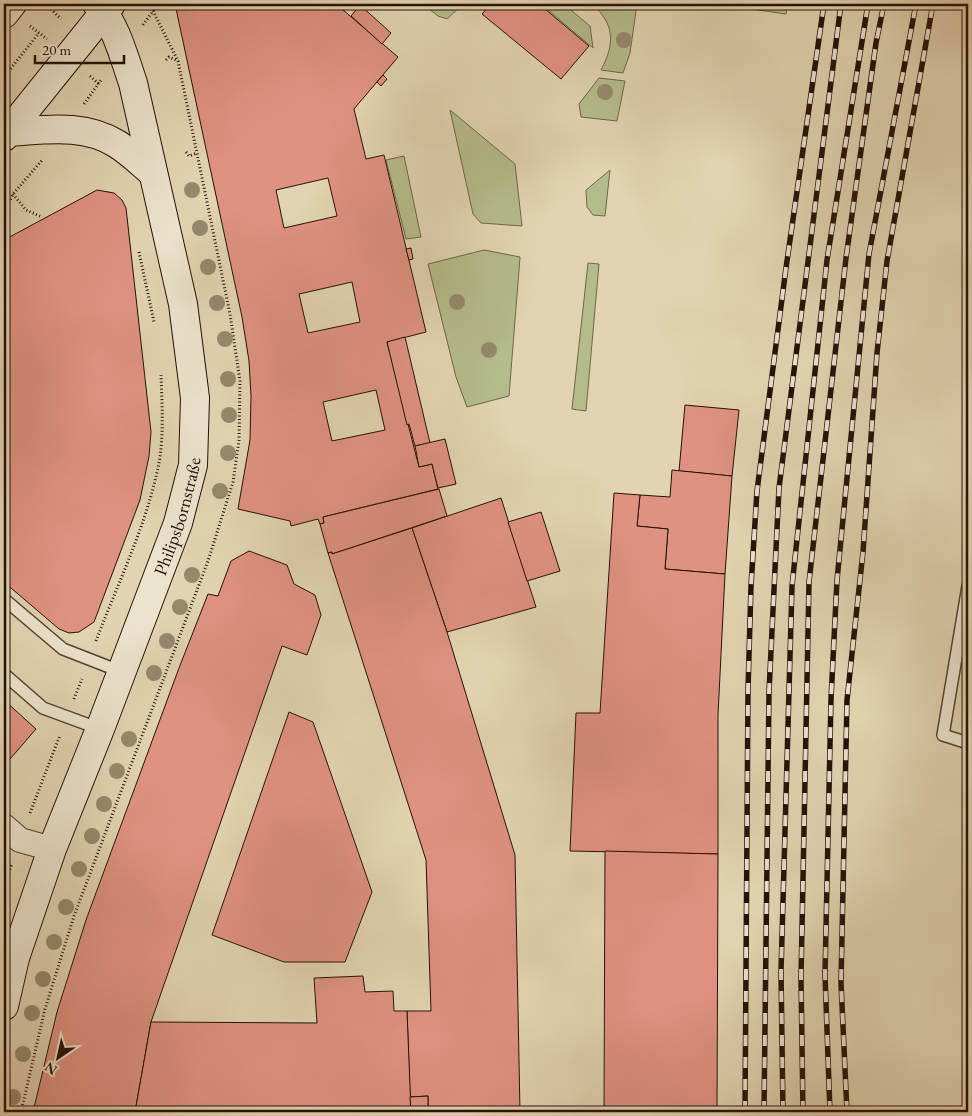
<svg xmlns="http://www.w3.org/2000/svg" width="972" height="1116" viewBox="0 0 972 1116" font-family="'EB Garamond',serif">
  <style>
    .green { fill: #b5bc8b; stroke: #6d664a }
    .building { fill: #e09282; stroke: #251008; fill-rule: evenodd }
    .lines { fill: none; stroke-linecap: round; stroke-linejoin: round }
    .lane-casing { stroke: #544132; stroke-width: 14 }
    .street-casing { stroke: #544132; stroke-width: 26 }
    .secondary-casing { stroke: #251008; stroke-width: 30 }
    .path { stroke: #251008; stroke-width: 3; stroke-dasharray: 1 2.5; stroke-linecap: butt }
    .lane { stroke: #ece3cd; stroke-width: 11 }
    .street { stroke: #ece3cd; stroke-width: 24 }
    .secondary { stroke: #ece3cd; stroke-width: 28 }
    .rail-casing { stroke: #251008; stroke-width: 5.5 }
    .rail { stroke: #ece3cd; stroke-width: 4; stroke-dasharray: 11; stroke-linecap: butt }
    .tree { fill: #96896e }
    .labels { text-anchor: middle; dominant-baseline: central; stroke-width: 4; stroke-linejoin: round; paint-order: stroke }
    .street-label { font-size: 18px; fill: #251008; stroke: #ece3cd }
  </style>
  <rect width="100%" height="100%" fill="#e2d4b2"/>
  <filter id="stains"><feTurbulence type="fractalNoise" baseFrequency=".004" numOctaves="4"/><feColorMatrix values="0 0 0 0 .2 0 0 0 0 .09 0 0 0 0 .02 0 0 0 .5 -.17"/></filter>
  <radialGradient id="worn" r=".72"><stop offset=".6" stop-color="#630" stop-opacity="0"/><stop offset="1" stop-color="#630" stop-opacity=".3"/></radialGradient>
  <g class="green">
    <path d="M423,4H463L447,19L438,16Z"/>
    <path d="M541,4L566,6L590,26L593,48Z"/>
    <path d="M592,4H637L630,53L623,73L601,70C615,44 615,24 592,4Z"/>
    <path d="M731,4H788L786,14L731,6Z"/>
    <path d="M599,78L625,81L617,121L581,117L579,104Z"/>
    <path d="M450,110L515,164L522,226L481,223L473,214Z"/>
    <path d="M404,156L421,237L406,239L386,160Z"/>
    <path d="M610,170L605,216L593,215L587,207L586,190Z"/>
    <path d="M484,250L520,257L509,396L467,407L456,377L428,264Z"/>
    <path d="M588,263L599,264L586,411L572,409Z"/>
  </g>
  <g class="building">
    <path d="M175,4H336L398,57L354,109L366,159L384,155L426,332L387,342L419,467L432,464L438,489L323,517L324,523L320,524L318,519L291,526L290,521L238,509L250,440L251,396L249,361L242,317ZM328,178L337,216L284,228L276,190ZM352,282L360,322L308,333L299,294ZM376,390L385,430L332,441L323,402Z"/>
    <path d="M491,4H539L589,46L561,79L482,14Z"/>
    <path d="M360,5L391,33L382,44L351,16Z"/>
    <path d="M383,75L387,79L381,86L377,82Z"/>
    <path d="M97,190L114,193L122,200L126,208L151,432L149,456L140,500L94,622L79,632L69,633L59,629L4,582V240Z"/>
    <path d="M411,248L413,259L409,260L406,249Z"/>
    <path d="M405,337L430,443L415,446L409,424L407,425L387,342Z"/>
    <path d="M685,405L739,410L732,476L679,471Z"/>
    <path d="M445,439L456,484L438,488L432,464L419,467L415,446Z"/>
    <path d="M672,470L732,476L725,574L665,569L668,529L637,526L640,495L670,497Z"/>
    <path d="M439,489L447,516L332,554V552L328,553L320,524L324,523L323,517Z"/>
    <path d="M614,493L640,495L637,526L668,529L665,569L725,574L718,715V854L570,851L576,713H600Z"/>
    <path d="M501,498L536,607L447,632L412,528Z"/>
    <path d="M541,512L560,571L527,581L508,522Z"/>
    <path d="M412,528L447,632L515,855L520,1112H428V1096L410,1097L407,1011H431L426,860L328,553L332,552V554Z"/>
    <path d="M249,551L287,565L294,584L315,595L321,615L307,655L282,646L151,1022L135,1112H33L57,1012L86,920L179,668L208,594L218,596L231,561Z"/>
    <path d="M4,700L36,729L4,766Z"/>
    <path d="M289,712L313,722L372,892L345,962H284L212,935Z"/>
    <path d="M605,851L718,854L717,1112H604Z"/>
    <path d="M363,976L365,992L393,991L394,1011H407L411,1111L135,1112L151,1022L317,1023L314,978Z"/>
    <path d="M428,1096V1112H282L411,1111L410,1097Z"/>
  </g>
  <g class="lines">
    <defs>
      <g id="lane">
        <path d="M968,586L943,735L968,743"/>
        <path d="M4,599L63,649L122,672"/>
        <path d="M4,674L43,708L100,729"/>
      </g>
      <path id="street" d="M4,826L20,840L52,849"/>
      <g id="secondary">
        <path d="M4,14L12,4"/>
        <path d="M8,132C45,130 84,123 117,144C130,152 141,163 153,173"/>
        <path d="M4,137L111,4"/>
        <path id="s1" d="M4,1006L15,958L52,849L100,729L178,523L193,465L195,398L183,304L133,83C124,57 116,25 97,4"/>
      </g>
    </defs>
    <use href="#lane" class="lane-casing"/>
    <use href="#street" class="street-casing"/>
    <use href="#secondary" class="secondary-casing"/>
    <g class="path">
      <path d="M46,4L61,19"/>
      <path d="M143,25L158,4"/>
      <path d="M30,26L47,39"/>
      <path d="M166,60L169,57L178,61"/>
      <path d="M90,76L99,84"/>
      <path d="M4,77L39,33"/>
      <path d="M84,104L101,80"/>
      <path d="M186,152L189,156L197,153"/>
      <path d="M13,194L26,210L42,217"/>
      <path d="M4,212L13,194L43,159"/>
      <path d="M139,252L154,322"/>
      <path d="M96,641C118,583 147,524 159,463C164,435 162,404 161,375"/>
      <path d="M74,699L82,679"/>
      <path d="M30,813L60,735"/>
      <path d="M4,886L12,864"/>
      <path d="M21,1112L45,1009L74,916L208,561L233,482L239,440L240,381L230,314L178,61L153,11L146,4"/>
    </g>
    <use href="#lane" class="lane"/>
    <use href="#street" class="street"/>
    <use href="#secondary" class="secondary"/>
    <defs>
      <g id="rail">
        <path d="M745,1112L748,690L751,586L757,491L786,268L824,4"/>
        <path d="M764,1112L769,692L779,488L841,4"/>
        <path d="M783,1112L781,972L792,586L827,260L868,4"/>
        <path d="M803,1112L801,978L809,582L846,258L876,43L884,4"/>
        <path d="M830,1112L825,975L831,699L837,580L869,254L916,4"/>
        <path d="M847,1112L841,983L847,700L863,552L877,353L887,261L933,4"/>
      </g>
    </defs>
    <use href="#rail" class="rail-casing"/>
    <use href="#rail" class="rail"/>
  </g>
  <g class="tree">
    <circle cx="624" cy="40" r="8"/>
    <circle cx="605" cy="92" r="8"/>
    <circle cx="192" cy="190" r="8"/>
    <circle cx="200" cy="228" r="8"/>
    <circle cx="208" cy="267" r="8"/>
    <circle cx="457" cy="302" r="8"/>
    <circle cx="217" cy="303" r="8"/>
    <circle cx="225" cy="339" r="8"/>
    <circle cx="489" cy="350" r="8"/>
    <circle cx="228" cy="379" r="8"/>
    <circle cx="229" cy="415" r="8"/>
    <circle cx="228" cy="453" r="8"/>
    <circle cx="220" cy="491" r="8"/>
    <circle cx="192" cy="575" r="8"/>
    <circle cx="180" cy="607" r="8"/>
    <circle cx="167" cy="641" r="8"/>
    <circle cx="154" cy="673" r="8"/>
    <circle cx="129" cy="739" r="8"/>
    <circle cx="117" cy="771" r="8"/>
    <circle cx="104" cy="804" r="8"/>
    <circle cx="92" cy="836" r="8"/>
    <circle cx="79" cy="869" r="8"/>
    <circle cx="66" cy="907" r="8"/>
    <circle cx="54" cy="942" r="8"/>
    <circle cx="43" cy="979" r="8"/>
    <circle cx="32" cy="1013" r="8"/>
    <circle cx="23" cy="1054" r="8"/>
    <circle cx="13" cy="1097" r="8"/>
  </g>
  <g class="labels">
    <g class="street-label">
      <text stroke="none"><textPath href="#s1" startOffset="520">Philipsbornstraße</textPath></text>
    </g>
  </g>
  <rect width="972" height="1116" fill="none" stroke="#e2d4b2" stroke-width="20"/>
  <rect x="5" y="5" width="962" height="1106" fill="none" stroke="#251008" stroke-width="2.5"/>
  <rect x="10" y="10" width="952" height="1096" fill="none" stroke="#251008"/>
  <g transform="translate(58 1058) rotate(214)" stroke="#ece3cd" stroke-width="4" paint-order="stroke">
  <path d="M0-4L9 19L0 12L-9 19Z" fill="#251008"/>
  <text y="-8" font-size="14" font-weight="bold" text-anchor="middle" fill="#251008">N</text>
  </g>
  <path d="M35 55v8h89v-8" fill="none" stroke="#251008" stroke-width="2.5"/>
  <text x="42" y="55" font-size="15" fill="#251008" stroke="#ece3cd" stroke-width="4" paint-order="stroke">20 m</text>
  <rect width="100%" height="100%" filter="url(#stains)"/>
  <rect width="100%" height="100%" fill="url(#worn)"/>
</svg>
